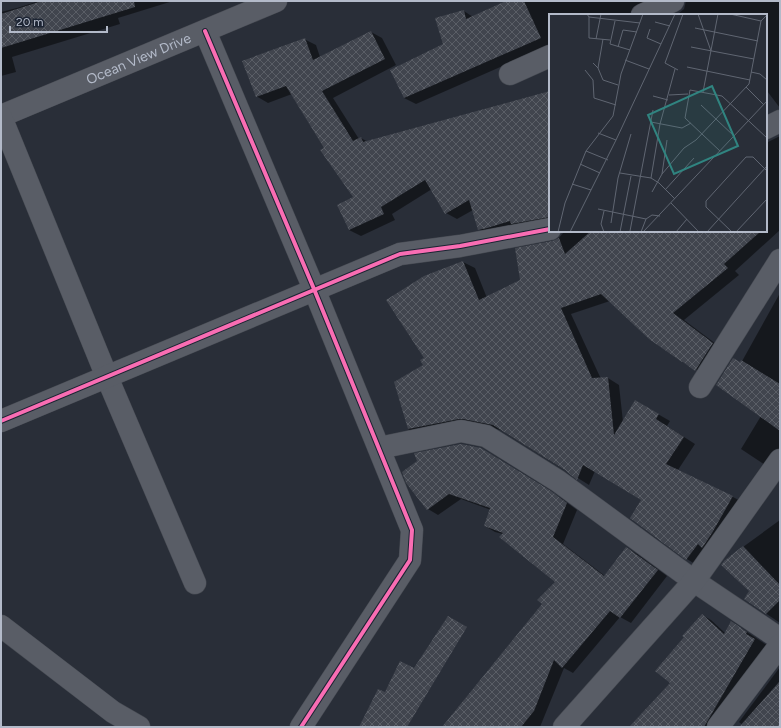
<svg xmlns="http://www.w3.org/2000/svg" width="781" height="728" viewBox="0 0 781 728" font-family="Figtree,sans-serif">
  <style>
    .shadow { fill: #0007 }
    .building { fill: url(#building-cross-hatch) }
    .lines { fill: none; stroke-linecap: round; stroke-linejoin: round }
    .street-casing { stroke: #454951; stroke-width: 23 }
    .street { stroke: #595d66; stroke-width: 22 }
    .cycleway-casing { stroke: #1c2433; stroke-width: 6 }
    .cycleway { stroke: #f96db3; stroke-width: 4 }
    .labels { text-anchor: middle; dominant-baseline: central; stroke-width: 3.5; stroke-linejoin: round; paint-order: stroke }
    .street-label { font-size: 14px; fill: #b3bac9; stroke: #1c2433 }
    .inset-road { fill: none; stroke: #606672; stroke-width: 1 }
    .view { fill: #308480; fill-opacity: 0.15; stroke: #308480; stroke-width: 2 }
    .inset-edge { fill: none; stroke: #b3bac9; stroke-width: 2 }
  </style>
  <defs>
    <pattern id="building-cross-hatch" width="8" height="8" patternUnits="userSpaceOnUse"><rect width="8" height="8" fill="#41454e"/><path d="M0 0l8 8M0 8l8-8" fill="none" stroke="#5a5e66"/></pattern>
  </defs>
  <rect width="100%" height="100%" fill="#292e38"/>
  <g class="shadow">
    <path d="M39,1H173L118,18L120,24L12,57L16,72L1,76V12L17,8Z"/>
    <path d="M509,1H668L643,15H550V48L548,46L416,104L404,98L444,45L464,11L473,17Z"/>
    <path d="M686,1H780V108L767,91L766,92V15H675L679,13L684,9Z"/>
    <path d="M371,32L382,38L396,65L333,98L359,139L361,138L368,142L550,92V225L491,236L479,229L473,210L457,219L446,213L432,189L392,214L395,220L361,236L349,230L355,198L326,148L292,94L268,103L256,96L304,39L316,45L320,57Z"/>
    <path d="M780,136V230L735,271L739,275L684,320L724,350L707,376L691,366L610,301L571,314L601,379L608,378L619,385L623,422L635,401L670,421L667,426L695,444L678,470L733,497L744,503L698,566L687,559L631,518L642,499L595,471L589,485L501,430L476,425L420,435L408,429L424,366L425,358L463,262L475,268L487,298L521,281L553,242L558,239L563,233V231H766V143Z"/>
    <path d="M780,293V457L771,469L741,449L761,416L741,363Z"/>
    <path d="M492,455L562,499L577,510L563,544L605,576L627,548L637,554L667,576L631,623L620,617L573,673L564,668L540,727H443L543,604L557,582L503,534L495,532L485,526L491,510L461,499L438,515L428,509Z"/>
    <path d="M780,520V623L745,599L750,590L725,560Z"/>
    <path d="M702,615L711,620L725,633L741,628L774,650L715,727H630L671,683Z"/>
    <path d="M780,667V727H745L739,722Z"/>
  </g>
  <g class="building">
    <path d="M42,1H134L135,7L1,48V14Z"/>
    <path d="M506,1H524L541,38L404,98L390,70L443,44L435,18L464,10L466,19Z"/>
    <path d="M371,31L385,59L322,91L353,141L361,137L363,142L550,91V217L511,224L510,221L487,228L478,230L469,200L445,214L425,180L381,207L384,214L349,230L337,205L353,197L320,150L324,148L286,86L256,97L242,61L305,38L313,60Z"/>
    <path d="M591,231H761L724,264L728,268L673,313L713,343L695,371L683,362H682L649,339L601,294L561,308L592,378L608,377L614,435L635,400L659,414L656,419L684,437L666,464L733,496L712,533L702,548L698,544L686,560L630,518L641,500L583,465L577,480L565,470L493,425L463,419H459L408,429L394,382L423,365L420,360L424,358L386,300L424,276L463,261L479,300L520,280L515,248L552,241L559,238L565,254Z"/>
    <path d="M733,358L740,362L741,360L780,384V431L716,385Z"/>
    <path d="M461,444L481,448L551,491L567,503L553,537L604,576L626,547L658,570L620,618L610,611L562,668L554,660L534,711L521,727H442L542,604L537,600L555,582L499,537L503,533L484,526L490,508L449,494L427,510L406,483L402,472L417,461L414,453Z"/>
    <path d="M743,546L780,585V600L766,614L744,599L749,591L721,565L725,560Z"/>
    <path d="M702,614L724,634L731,621L747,632L746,634L755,639L704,727H629L670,683L655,671L684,637L682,636Z"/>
    <path d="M448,616L467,627L407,727H359L378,689L385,692L400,661L414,668Z"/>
    <path d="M780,681V727H739Z"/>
  </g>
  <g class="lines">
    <defs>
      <g id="street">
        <path d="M642,15L673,1"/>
        <path d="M205,31L314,289L412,530L410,560L301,727"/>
        <path d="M510,74L550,56"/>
        <path id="s1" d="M1,116L276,1"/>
        <path d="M1,117L107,377L195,583"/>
        <path d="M766,128L780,121"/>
        <path d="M700,387L780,260"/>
        <path d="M1,421L400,254L460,246L550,229"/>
        <path d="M379,448L461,431L486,436L558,481L694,581L780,639"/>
        <path d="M1,626L113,712L139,727"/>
        <path d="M564,727L694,581L780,460"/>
        <path d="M718,727L780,645"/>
      </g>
    </defs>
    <use href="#street" class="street-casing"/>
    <use href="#street" class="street"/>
    <defs>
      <g id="cycleway">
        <path d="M205,31L314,289L412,530L410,560L301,727"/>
        <path d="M1,421L400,254L460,246L550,229"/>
      </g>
    </defs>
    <use href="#cycleway" class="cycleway-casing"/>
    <use href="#cycleway" class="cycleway"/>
  </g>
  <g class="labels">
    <g class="street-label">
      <text stroke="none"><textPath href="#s1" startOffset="149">Ocean View Drive</textPath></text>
    </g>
  </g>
  <g transform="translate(549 14)">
    <rect width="218" height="218" fill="#292e38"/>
    <path class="inset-road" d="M38,0L40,3L91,9M149,0L162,37M181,0L212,7M40,3V24L61,26M66,7L61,30L81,36M106,8L121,12M146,14L209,27M101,15L98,24L112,30M47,25L52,0M69,33L74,16L88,18M142,33L205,45M76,46L100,55M44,49L49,54L54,66L69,71M138,53L201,66M49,54L54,25M36,56L44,66L45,84L67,91M129,56L116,49L134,0M202,58L211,60L218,66M197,73L215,91M154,78L169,0M120,81L139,80M104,82L119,86M152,91L185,122M102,108L133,114L142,109M49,119L67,126L126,0M37,137L59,146M171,137L136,104L141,76L173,82L218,124M31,150L51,159M71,159L102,164L110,169L126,185M113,160L135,134L147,126L200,70L212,7L218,1M102,164L111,110L126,55M23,170L42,176M116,176L145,144M103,178L113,160L118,126M122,189L150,218M49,195L97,205M62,209L69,164L82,120M81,217L104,96M9,218L16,189L37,137L64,102L72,60L94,0M21,218L67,126M55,218L52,210L55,197M71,218L82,162M92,218L97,205L103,201L111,202M94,218L218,87M127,218L138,205M158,218L218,152M183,218L157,193V187L197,143H204L218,157M187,218L218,185"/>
    <path class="view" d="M163,72L189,132L125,160L99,101Z"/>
    <rect width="218" height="218" class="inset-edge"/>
  </g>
  <rect width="781" height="728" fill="none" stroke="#b3bac9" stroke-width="4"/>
  <path d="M10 26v6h97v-6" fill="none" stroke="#b3bac9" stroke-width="2"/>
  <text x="16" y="26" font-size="12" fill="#b3bac9" stroke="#1c2433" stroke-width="3" paint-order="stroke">20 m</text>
</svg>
